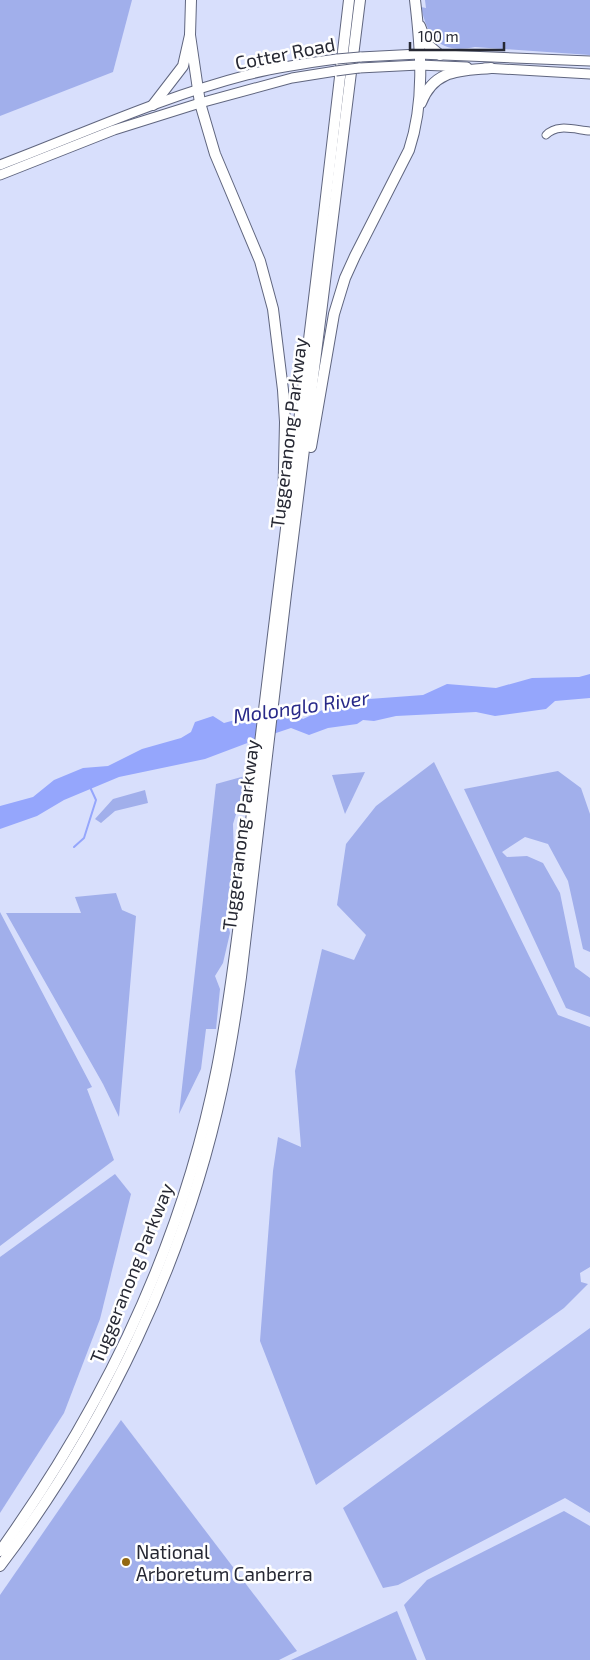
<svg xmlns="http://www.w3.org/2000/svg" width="590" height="1660" viewBox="0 0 590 1660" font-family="'Exo 2',sans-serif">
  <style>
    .green { fill: #a1afeb }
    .water { fill: #95a6fc }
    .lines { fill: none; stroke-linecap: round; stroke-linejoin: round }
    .stream { stroke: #95a6fc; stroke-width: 2 }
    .minor-casing { stroke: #60667f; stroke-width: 9 }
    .major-casing { stroke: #60667f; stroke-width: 11 }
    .highway-casing { stroke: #60667f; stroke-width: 12 }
    .minor { stroke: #fff; stroke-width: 7 }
    .major { stroke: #fff; stroke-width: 9 }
    .highway { stroke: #fff; stroke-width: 10 }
    .major-bridge-casing { stroke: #60667f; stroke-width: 11; stroke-linecap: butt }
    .major-bridge { stroke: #fff; stroke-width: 9 }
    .poi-dot { fill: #936813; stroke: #fff; stroke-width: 2 }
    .labels { text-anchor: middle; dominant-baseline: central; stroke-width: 5; stroke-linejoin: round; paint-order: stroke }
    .street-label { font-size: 19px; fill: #262833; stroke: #fff }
    .poi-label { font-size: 19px; fill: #262833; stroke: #fff; text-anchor: start }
    .water-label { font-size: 20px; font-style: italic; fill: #282989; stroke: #fff }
  </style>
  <rect width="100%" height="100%" fill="#d8dffc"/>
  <g class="green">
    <path d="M0,0H132L113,72L0,116Z"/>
    <path d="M425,0H590V55L475,47C441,54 428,39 421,7L426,8Z"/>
    <path d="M434,762L558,1015L590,1027V1267L580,1273L581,1282L588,1284L564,1308L316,1485L260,1341L273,1171L278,1137L301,1147L295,1071L322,949L354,960L366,935L337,905L346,844L376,806Z"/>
    <path d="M558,771L581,788L590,814V952L583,949L568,881L548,844L525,837L502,852L507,857L527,856L543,863L560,893L575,967L590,978V1017L566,1008L464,789Z"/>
    <path d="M365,772L345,814L332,775Z"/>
    <path d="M245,776L242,795L233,824L235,888L226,915L230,933L223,963L215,976L220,989L216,1029H206L201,1069L179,1114L216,784Z"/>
    <path d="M145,790L148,803L115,811L101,823L95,819L113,799Z"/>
    <path d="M116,893L122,910L136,916L119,1117L103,1084L6,913H81L75,897Z"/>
    <path d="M0,912L92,1087L87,1089L114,1160L0,1246Z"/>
    <path d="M115,1174L131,1194L100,1319L64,1413L0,1513V1257Z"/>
    <path d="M590,1328V1513L565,1498L398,1585L383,1588L343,1508Z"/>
    <path d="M121,1420L297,1651L279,1660H0V1595Z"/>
    <path d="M564,1511L590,1526V1660H426L404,1605L427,1580Z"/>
    <path d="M397,1611L417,1660H291Z"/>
  </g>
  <path class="water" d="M590,674V698L555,701L546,709L495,716L476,712L396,716L374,721L363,720L357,724L328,728L309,735L291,728L258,739L205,759L119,777L64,800L37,816L0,829V806L33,797L54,780L83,768L108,766L142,749L181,738L191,732L195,722L213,716L224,723L261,713L291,711L303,719L342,701L423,695L447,684L496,688L532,678L579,677Z"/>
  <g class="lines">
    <path class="stream" d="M74,847L84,838L96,800L90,787"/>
    <defs>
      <path id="minor" d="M546,135C557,123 576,130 590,131"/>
      <g id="major">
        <path d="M360,57L419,54L590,61"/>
        <path d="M359,68L419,65L467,67"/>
        <path d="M485,68L590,74"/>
        <path d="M0,165C82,134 162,97 247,75C277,67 307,63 337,59"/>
        <path d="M0,175L114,130L200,103L292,78L336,71"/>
      </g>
      <g id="highway">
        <path d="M420,26L427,44L440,55"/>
        <path d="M190,35L200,103L215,154L260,261L273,309L283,390L285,422L283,513"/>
        <path d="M421,103C434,69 460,71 491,68"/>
        <path d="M153,105L183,66L190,35L191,0"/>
        <path d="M311,447L334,314L345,278L355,256L409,150C425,102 421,50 415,0"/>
        <path d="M0,1551C104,1406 182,1245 217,1068C228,1012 235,956 242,900C252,812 262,723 273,635C299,423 325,212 349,0"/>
        <path d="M0,1566C106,1426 185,1261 222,1089C230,1052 236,1014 241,977L286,594L360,0"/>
      </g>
    </defs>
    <use href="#minor" class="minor-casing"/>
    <use href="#major" class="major-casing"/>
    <use href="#highway" class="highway-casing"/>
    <use href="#minor" class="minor"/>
    <use href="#major" class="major"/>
    <use href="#highway" class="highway"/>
    <defs>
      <g id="major-bridge">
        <path d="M337,59L360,57"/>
        <path d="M336,71L359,68"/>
      </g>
    </defs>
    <use href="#major-bridge" class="major-bridge-casing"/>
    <use href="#major-bridge" class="major-bridge"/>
  </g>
  <circle class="poi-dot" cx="126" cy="1562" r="5"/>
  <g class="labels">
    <g class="street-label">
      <text transform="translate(285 53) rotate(-11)">Cotter Road</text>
      <text transform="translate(288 433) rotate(-83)">Tuggeranong Parkway</text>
      <text transform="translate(240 835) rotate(-83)">Tuggeranong Parkway</text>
      <text transform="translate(131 1273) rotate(-68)">Tuggeranong Parkway</text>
    </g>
    <g class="poi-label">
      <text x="136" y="1551">National<tspan x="136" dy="22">Arboretum Canberra</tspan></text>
    </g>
    <g class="water-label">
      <text transform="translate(301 706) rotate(-8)">Molonglo River</text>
    </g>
  </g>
  <path d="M410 42v8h94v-8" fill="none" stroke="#262833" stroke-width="2.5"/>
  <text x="418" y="42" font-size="15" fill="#262833" stroke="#ffffff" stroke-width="4" paint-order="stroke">100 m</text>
</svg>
